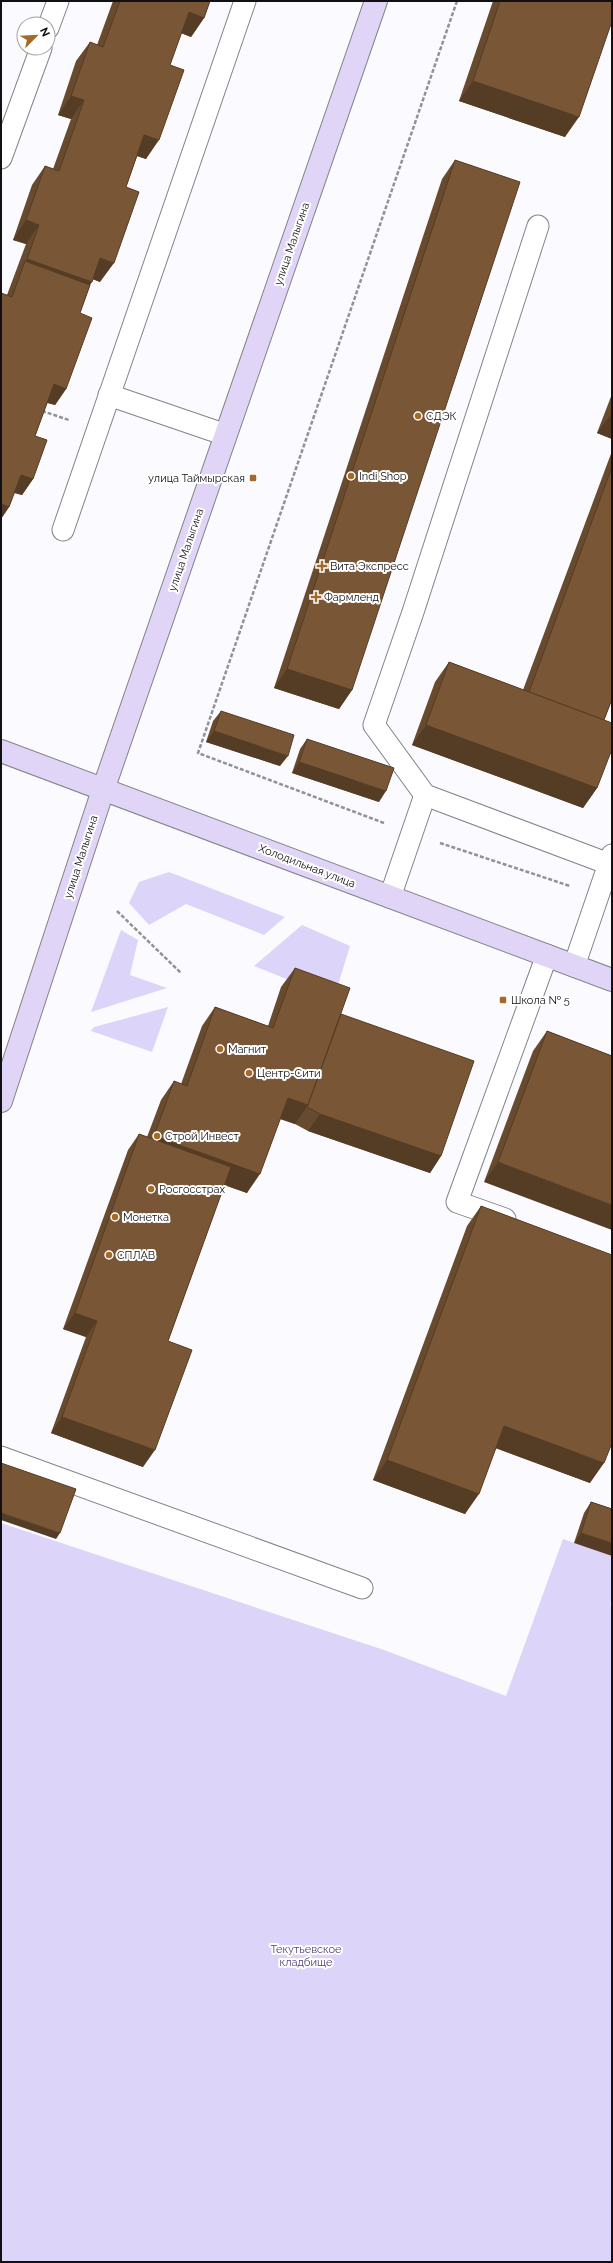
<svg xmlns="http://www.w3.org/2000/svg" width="613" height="2263" viewBox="0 0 613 2263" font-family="Raleway,sans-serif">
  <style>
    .green { fill: #ddd4fa }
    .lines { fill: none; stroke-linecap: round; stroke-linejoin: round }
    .lane-casing { stroke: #848388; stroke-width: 23 }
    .secondary-casing { stroke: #848388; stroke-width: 24 }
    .path { stroke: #929295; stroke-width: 2.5; stroke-dasharray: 4 2; stroke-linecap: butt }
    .lane { stroke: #fff; stroke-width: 21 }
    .secondary { stroke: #e0d5f7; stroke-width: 22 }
    .wall { fill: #684a2e }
    .shaded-wall { fill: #553c25 }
    .building { fill: #795635; stroke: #553c25 }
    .poi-dot { fill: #a56a2a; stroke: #fff; stroke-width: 1.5 }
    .labels { text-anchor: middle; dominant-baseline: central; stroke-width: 4; stroke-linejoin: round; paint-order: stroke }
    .street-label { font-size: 11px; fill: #111113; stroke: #fff }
    .poi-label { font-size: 11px; fill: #111113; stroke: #fff; text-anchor: start }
    .park-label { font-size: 11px; fill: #503d78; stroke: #fff }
  </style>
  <rect width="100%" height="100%" fill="#fbfafe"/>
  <g class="green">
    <path d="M169,872L285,917L264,935L186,904L149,925L129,903L139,882Z"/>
    <path d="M302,925L350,946L334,998L254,966Z"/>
    <path d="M121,930L138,940L130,975L167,988L91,1012Z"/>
    <path d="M168,1007L152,1052L91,1031L94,1027Z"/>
    <path d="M1,1523L384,1650L506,1696L563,1539L612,1556V1598L610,1605L612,1606V2262H1Z"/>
  </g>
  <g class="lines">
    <defs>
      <g id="lane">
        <path d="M48,28L58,1"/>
        <path d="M1,158L41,48"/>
        <path d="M538,226L413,612L374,725L425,795L609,864"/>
        <path d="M109,395L226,435"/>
        <path d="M63,530L245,1"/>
        <path d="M390,897L425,795"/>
        <path d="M574,966L612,855"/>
        <path d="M505,1219L457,1202L547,955"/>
        <path d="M1,1457L362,1588"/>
      </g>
      <g id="secondary">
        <path d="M1,751L612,980"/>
        <path d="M1,1101L103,790L376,1"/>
      </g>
    </defs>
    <use href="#lane" class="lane-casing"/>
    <use href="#secondary" class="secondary-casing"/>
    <g class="path">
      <path d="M42,411L69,420"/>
      <path d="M384,823L198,753L457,1"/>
      <path d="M440,843L570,886"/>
      <path d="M117,911L181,973"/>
    </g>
    <use href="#lane" class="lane"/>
    <use href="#secondary" class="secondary"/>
  </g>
  <g class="wall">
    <path d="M113,1H210L204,18L191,37L181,33L170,65L146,159L137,156L126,187L100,282L93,279L90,285L80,313L66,389L55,405L47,403L35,436L33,479L22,495L14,493L9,507L1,519V293L7,295L26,244L13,240L32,185L45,166L53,169L71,119L58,115L76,61L90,42L97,45Z"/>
    <path d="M493,1H612L565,137L459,101Z"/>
    <path d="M455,160L352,690L339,709L274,688L442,179Z"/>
    <path d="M612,394V439L597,433Z"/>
    <path d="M612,451V699L604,720L597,788L583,808L412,745L435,682L449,662L523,690Z"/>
    <path d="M221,711L280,766L206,742L213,721Z"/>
    <path d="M307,739L379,802L292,773L300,749Z"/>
    <path d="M295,968L341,1014L441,1156L430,1173L308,1131L295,1124L280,1119L247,1193L224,1185L168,1341L143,1467L51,1433L86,1337L63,1329L128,1150L139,1134L147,1137L161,1100L174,1081L181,1084L202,1026L215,1007L268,1026L281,987Z"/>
    <path d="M547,1031L612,1056L484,1182L533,1051Z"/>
    <path d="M481,1206L590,1483L496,1448L465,1514L373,1480L467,1226Z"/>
    <path d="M591,1502L612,1509L574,1543L584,1513Z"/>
  </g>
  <g class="shaded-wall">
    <path d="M189,12L204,18L191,37L176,31Z"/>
    <path d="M473,81L579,117L565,137L459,101Z"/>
    <path d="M71,96L84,100L71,119L58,115Z"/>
    <path d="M144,135L159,140L146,159L131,154Z"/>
    <path d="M26,220L39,225L26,244L13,240Z"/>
    <path d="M100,258L114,263L100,282L87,277Z"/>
    <path d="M27,259L92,282L79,301L25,261Z"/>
    <path d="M54,384L66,389L55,405L42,401Z"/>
    <path d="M612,413V439L597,433Z"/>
    <path d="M21,475L33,479L22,495L9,491Z"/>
    <path d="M1,504L9,507L1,519Z"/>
    <path d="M287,669L352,690L339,709L274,688Z"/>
    <path d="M426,725L597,788L583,808L412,745Z"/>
    <path d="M214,731L288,756L280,766L206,742Z"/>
    <path d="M299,762L386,791L379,802L292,773Z"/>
    <path d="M288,1098L308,1105L295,1124L275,1117Z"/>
    <path d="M320,1114L441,1156L430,1173L308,1131Z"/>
    <path d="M154,1136L260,1174L247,1193L141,1155Z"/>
    <path d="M498,1162L612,1205V1230L484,1182Z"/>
    <path d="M75,1313L97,1321L86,1337L63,1329Z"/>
    <path d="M62,1417L155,1450L143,1467L51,1433Z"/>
    <path d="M504,1426L604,1463L590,1483L490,1446Z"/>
    <path d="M387,1460L479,1494L465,1514L373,1480Z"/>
    <path d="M1,1513L60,1533L56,1539L1,1520Z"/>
    <path d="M581,1533L612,1543V1556L574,1543Z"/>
  </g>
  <g class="building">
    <path d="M120,1H210L204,18L189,12L170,65L184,70L159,140L144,135L126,187L139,192L114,263L100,258L92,282L27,259L39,225L26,220L45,166L59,171L84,100L71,96L90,42L103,47Z"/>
    <path d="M500,1H612V21L579,117L473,81Z"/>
    <path d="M455,160L520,182L352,690L287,669Z"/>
    <path d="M25,261L90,285L80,313L92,318L66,389L54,384L35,436L47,440L33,479L21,475L9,507L1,504V293L12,297Z"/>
    <path d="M612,467V699L604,720L529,692Z"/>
    <path d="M449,662L612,723V749L597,788L426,725Z"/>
    <path d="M221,711L294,735L288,756L214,731Z"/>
    <path d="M307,739L394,768L386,791L299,762Z"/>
    <path d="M295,968L350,988L308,1105L288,1098L260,1174L154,1136L174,1081L187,1086L215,1007L273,1028Z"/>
    <path d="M341,1014L474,1061L441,1156L320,1114L307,1107L308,1105Z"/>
    <path d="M547,1031L612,1056V1205L498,1162Z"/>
    <path d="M139,1134L231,1167L168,1341L192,1350L155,1450L62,1417L97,1321L75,1313Z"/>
    <path d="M481,1206L612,1255V1443L604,1463L504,1426L479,1494L387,1460Z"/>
    <path d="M1,1463L76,1489L60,1533L1,1513Z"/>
    <path d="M591,1502L612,1509V1543L581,1533Z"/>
  </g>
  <g class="poi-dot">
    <circle cx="418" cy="416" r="4"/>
    <circle cx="351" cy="476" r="4"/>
    <rect x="249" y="474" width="8" height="8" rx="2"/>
    <path d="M320 560h4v4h4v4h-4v4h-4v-4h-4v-4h4z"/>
    <path d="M314 591h4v4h4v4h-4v4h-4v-4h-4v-4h4z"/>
    <rect x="499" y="996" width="8" height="8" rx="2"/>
    <circle cx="220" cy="1049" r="4"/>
    <circle cx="249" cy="1073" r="4"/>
    <circle cx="157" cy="1136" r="4"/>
    <circle cx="151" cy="1189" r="4"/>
    <circle cx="115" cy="1217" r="4"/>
    <circle cx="109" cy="1255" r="4"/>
  </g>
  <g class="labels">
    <g class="street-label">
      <text transform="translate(292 244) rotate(-71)">улица Малыгина</text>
      <text transform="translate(186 550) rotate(-71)">улица Малыгина</text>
      <text transform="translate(81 857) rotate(-72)">улица Малыгина</text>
      <text transform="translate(307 866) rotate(21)">Холодильная улица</text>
    </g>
    <g class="poi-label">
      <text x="426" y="416">СДЭК</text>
      <text x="359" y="476">Indi Shop</text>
      <text x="245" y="478" text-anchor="end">улица Таймырская</text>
      <text x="330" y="566">Вита Экспресс</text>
      <text x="324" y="597">Фармленд</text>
      <text x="511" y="1000">Школа № 5</text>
      <text x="228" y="1049">Магнит</text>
      <text x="257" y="1073">Центр-Сити</text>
      <text x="165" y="1136">Строй Инвест</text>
      <text x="159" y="1189">Росгосстрах</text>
      <text x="123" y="1217">Монетка</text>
      <text x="117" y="1255">СПЛАВ</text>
    </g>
    <g class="park-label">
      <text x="306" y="1949">Текутьевское<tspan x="306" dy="13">кладбище</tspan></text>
    </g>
  </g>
  <rect width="613" height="2263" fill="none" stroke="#111113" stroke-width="4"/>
  <g transform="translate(36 36) rotate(66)"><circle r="19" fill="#ffffff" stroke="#a0a0a1"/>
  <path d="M0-3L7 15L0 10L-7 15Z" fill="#a56a2a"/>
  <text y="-6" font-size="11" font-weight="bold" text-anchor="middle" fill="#111113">N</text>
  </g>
</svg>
